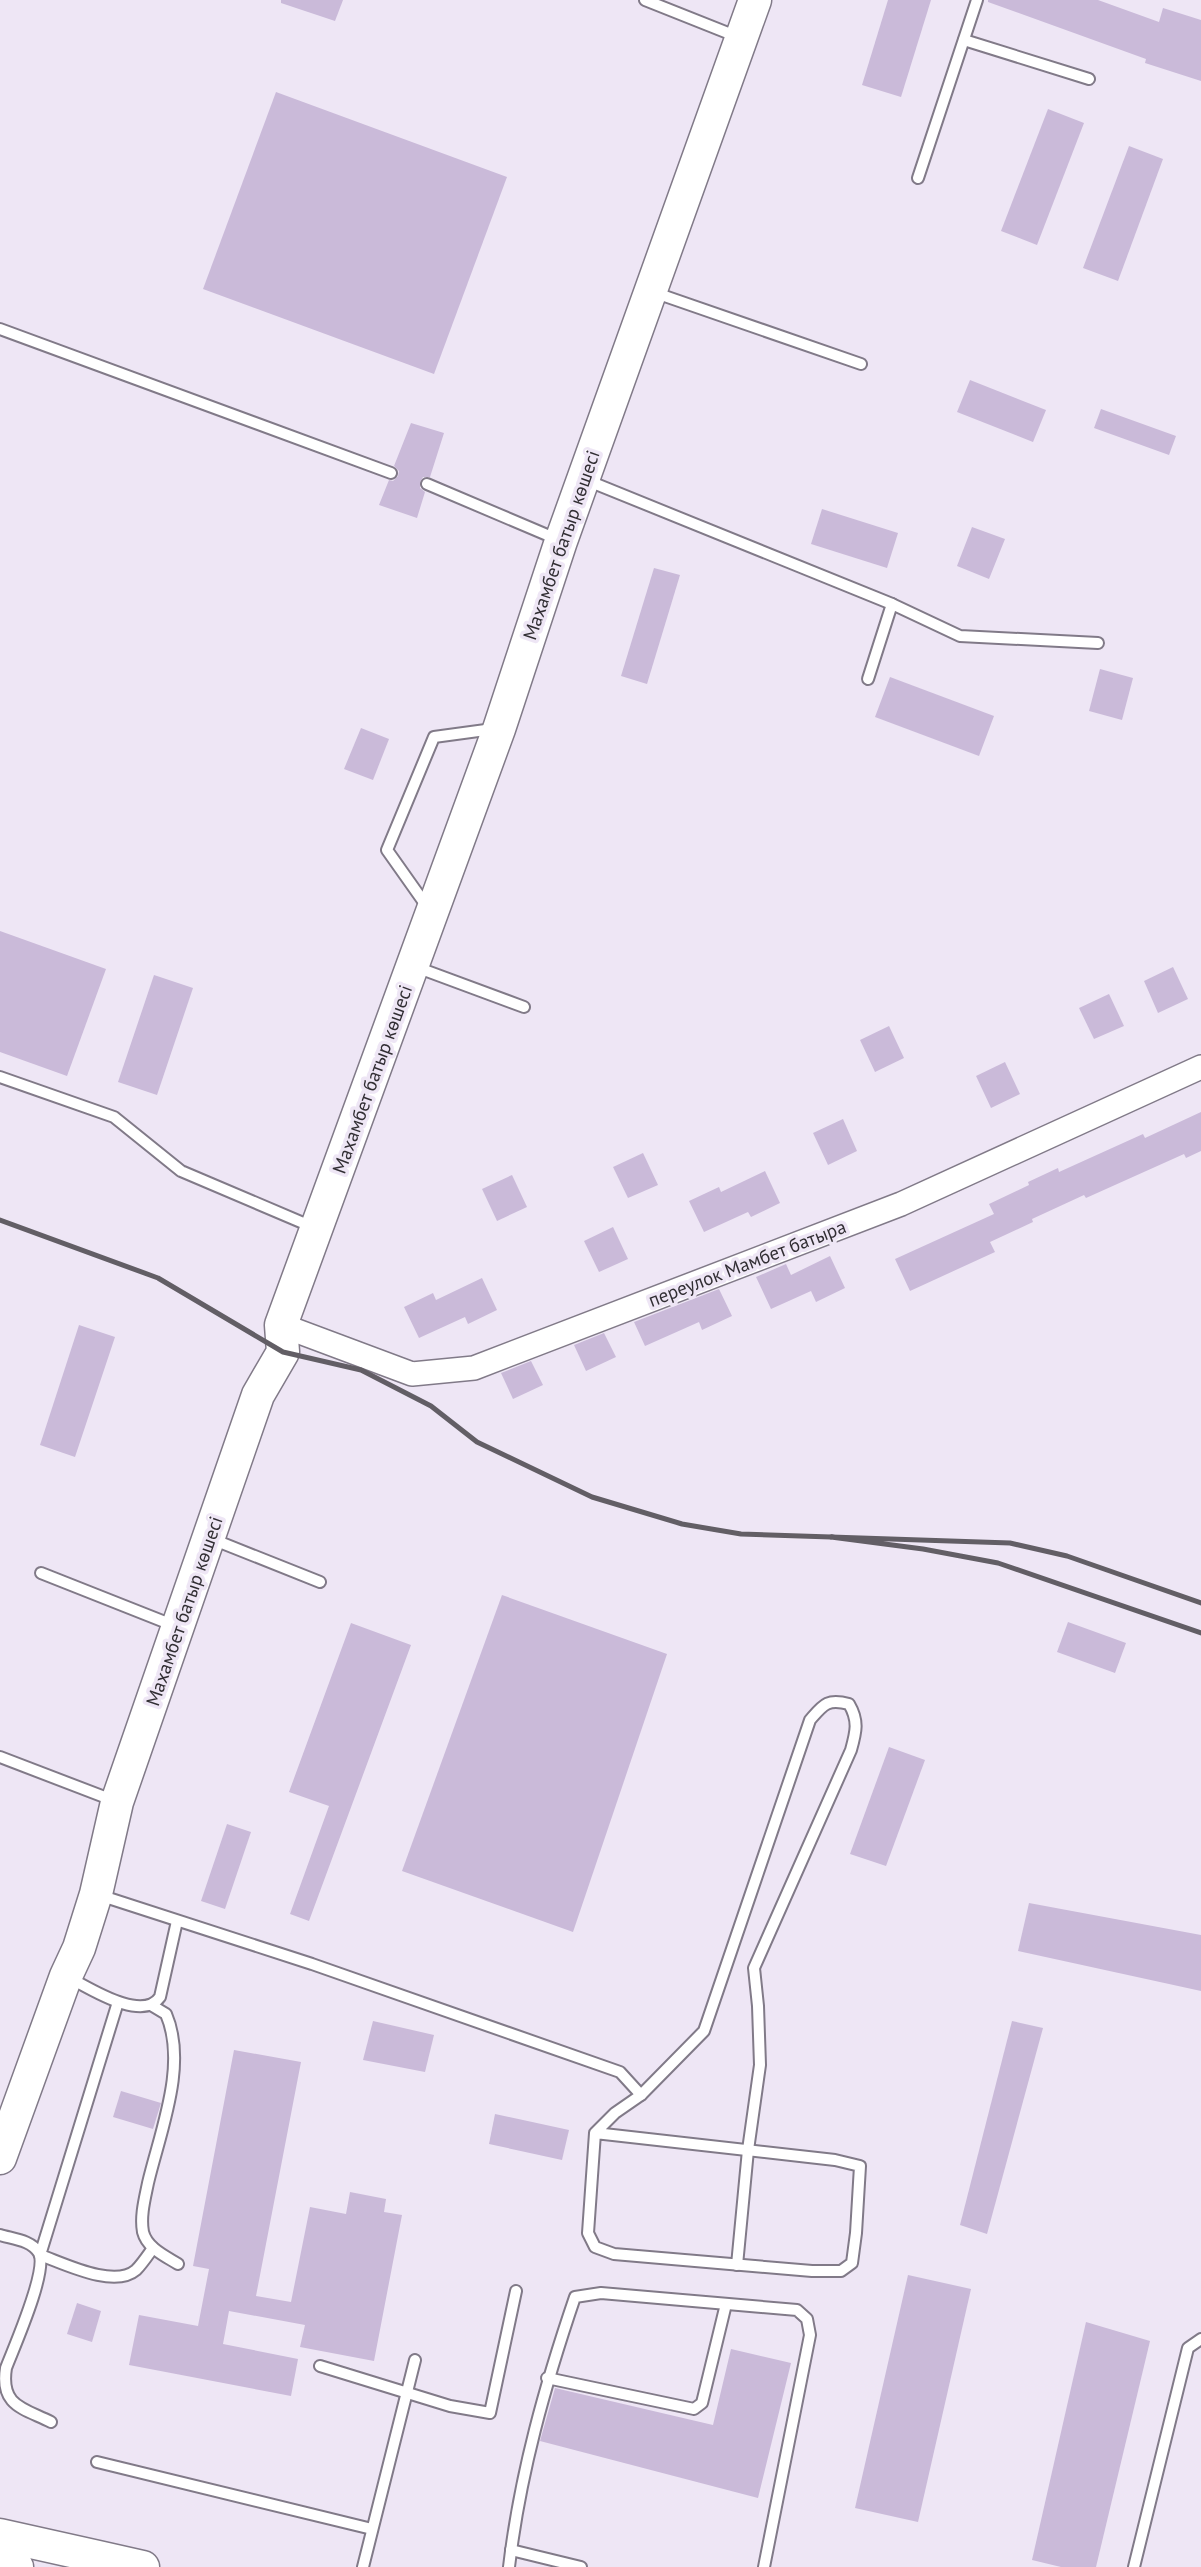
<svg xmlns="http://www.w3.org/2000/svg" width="1201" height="2567" viewBox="0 0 1201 2567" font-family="'PT Sans',sans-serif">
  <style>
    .building { fill: #cabad9 }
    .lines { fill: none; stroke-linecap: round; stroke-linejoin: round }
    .lane-casing { stroke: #817a88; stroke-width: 14 }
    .street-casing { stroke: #817a88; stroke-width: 26 }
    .secondary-casing { stroke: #817a88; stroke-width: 35 }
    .lane { stroke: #fff; stroke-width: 10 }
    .street { stroke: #fff; stroke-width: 23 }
    .secondary { stroke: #fff; stroke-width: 32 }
    .rail { stroke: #625e65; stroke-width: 5 }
    .labels { text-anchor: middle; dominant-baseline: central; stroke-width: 7; stroke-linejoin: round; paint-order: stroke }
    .street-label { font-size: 19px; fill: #312e33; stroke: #eee6f5 }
  </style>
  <rect width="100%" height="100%" fill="#eee6f5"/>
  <g class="building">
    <path d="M281,0H343L335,21L281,3Z"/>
    <path d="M888,0H931L901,97L862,85Z"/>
    <path d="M988,0H1098L1159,22L1163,8L1201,20V81L1145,63L1146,59L988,2Z"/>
    <path d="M276,92L507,177L434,374L203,289Z"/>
    <path d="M1048,109L1084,123L1037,245L1001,231Z"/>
    <path d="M1129,146L1163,159L1118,281L1083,268Z"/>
    <path d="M970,380L1046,410L1033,442L957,412Z"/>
    <path d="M1101,409L1176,436L1169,455L1094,428Z"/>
    <path d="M411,423L444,433L430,477H423L420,482V488L425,492L417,518L379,505L389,480L393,481L398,476L399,471L394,466Z"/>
    <path d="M822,509L898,533L887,568L811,544Z"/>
    <path d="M972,527L1005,539L989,579L957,566Z"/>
    <path d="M654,568L680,575L647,684L621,676Z"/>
    <path d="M1100,669L1133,678L1122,720L1089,711Z"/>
    <path d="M890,677L994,716L979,756L875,717Z"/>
    <path d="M361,728L389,739L373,780L344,769Z"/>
    <path d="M0,931L106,969L67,1076L0,1052Z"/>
    <path d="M1173,967L1188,999L1158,1013L1144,981Z"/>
    <path d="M154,975L193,988L157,1095L118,1082Z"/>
    <path d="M1109,994L1124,1026L1094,1039L1079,1008Z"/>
    <path d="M889,1026L904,1058L875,1072L860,1040Z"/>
    <path d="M1005,1062L1020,1094L991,1108L976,1076Z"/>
    <path d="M1201,1112V1151L1186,1158L1184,1154L1086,1198L1084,1195L1032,1219L1033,1222L990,1242L995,1252L910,1291L895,1259L994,1214L989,1204L1029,1185L1028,1182L1058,1168L1059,1172L1143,1134L1145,1138Z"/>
    <path d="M843,1119L857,1151L828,1165L813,1133Z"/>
    <path d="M643,1153L658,1185L628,1198L613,1167Z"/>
    <path d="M765,1171L780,1203L751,1217L748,1212L704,1232L689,1201L719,1187L721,1192Z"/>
    <path d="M512,1175L527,1207L497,1221L482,1189Z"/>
    <path d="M613,1227L628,1259L599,1272L584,1241Z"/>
    <path d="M830,1256L845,1288L816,1302L811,1291L771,1309L756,1277L786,1264L791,1275Z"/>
    <path d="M482,1278L497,1310L468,1324L465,1317L419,1338L404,1307L433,1293L436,1300Z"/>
    <path d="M719,1289L732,1316L702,1330L699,1322L645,1346L634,1322Z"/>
    <path d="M79,1325L115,1337L75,1457L40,1445Z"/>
    <path d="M604,1333L616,1357L586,1371L574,1345Z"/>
    <path d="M531,1361L543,1385L513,1399L501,1373Z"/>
    <path d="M502,1595L667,1654L573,1932L402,1871Z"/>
    <path d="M1068,1622L1126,1643L1115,1673L1057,1652Z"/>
    <path d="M351,1623L411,1645L309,1921L290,1914L329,1806L289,1792Z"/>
    <path d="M889,1747L925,1760L886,1866L850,1854Z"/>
    <path d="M227,1824L251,1832L225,1909L201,1901Z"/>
    <path d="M1029,1903L1201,1935V1991L1018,1951Z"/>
    <path d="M373,2021L434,2035L425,2072L363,2060Z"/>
    <path d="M1012,2021L1043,2028L987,2234L960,2225Z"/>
    <path d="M234,2050L301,2062L256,2296L291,2302L310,2207L346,2214L350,2192L386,2199L384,2212L402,2215L374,2361L300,2347L305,2325L229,2311L223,2344L298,2359L291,2396L129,2365L139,2315L198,2326L209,2269L193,2266Z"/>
    <path d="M121,2091L161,2103L153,2129L113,2117Z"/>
    <path d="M495,2114L569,2130L562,2160L489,2144Z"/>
    <path d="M908,2275L971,2289L918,2522L855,2508Z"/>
    <path d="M77,2303L101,2311L92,2342L67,2334Z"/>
    <path d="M1086,2322L1150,2341L1096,2567H1061L1032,2560Z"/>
    <path d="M731,2349L791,2363L758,2498L540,2441L555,2388L713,2425Z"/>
  </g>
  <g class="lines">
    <defs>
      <g id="lane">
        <path d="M645,0L738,37"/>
        <path d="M964,40L1089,79"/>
        <path d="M918,178L977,0"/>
        <path d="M653,292L861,364"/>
        <path d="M0,329L391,473"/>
        <path d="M586,480L892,604L960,636L1098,643"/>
        <path d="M427,484L559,540"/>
        <path d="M868,679L892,604"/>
        <path d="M428,908L387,850L434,737L493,729"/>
        <path d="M416,967L524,1007"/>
        <path d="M0,1077L114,1117L181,1171L315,1228"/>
        <path d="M212,1539L320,1582"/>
        <path d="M41,1573L175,1626"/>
        <path d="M0,1757L115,1801"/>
        <path d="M99,1895L312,1964L620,2072L641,2095L615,2113L595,2133L588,2233L595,2247L614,2254L812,2271H841L852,2263L856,2233L860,2166L835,2160L595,2133"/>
        <path d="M68,1977C88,1987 142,2023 160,1997L177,1921"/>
        <path d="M118,2002L40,2255C63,2263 114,2289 136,2270C142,2264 148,2255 153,2248"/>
        <path d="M151,2005L166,2014C188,2065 160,2132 148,2183C145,2198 140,2216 143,2232C147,2248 165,2256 178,2264"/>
        <path d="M641,2095L704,2031L810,1720C823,1705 827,1698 849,1704C859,1721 856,1732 851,1750L754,1968L758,2006L760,2065L748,2150L737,2265"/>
        <path d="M0,2235C13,2239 31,2240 39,2253C48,2271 14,2347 6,2368C0,2406 23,2408 51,2422"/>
        <path d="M320,2366L450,2406L490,2413L516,2291"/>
        <path d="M547,2378L694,2409L702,2403L726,2304"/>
        <path d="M97,2462L372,2529"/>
        <path d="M511,2550L581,2567"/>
        <path d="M363,2567L415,2360"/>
        <path d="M509,2567C520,2474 545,2385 575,2297L601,2293L797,2310L807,2319L810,2335L764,2567"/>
        <path d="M1134,2567L1188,2348L1201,2339"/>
      </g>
      <path id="street" d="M281,1325L412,1374L474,1368L901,1204L1201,1067"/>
      <g id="secondary">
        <path d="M0,2158L66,1976L79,1948L96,1894L117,1802L258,1395L283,1352L281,1325L499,729L561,541L755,0"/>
        <path d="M0,2535L143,2567"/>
        <path d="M0,2563L17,2567"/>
      </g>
    </defs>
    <use href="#lane" class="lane-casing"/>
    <use href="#street" class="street-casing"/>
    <use href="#secondary" class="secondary-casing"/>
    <use href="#lane" class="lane"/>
    <use href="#street" class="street"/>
    <use href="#secondary" class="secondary"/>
    <g class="rail">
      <path d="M0,1220L158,1278L283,1352L361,1370L431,1406L477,1442L592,1497L682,1524L741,1534L831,1537"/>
      <path d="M1201,1603L1067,1556L1010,1543L831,1537L923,1549L998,1563L1201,1633"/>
    </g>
  </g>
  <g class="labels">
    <g class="street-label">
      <text transform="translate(561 545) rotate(-71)">Махамбет батыр көшесі</text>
      <text transform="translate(372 1079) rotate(-70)">Махамбет батыр көшесі</text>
      <text transform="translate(747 1263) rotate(-21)">переулок Мамбет батыра</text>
      <text transform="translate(184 1611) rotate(-71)">Махамбет батыр көшесі</text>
    </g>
  </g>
</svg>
